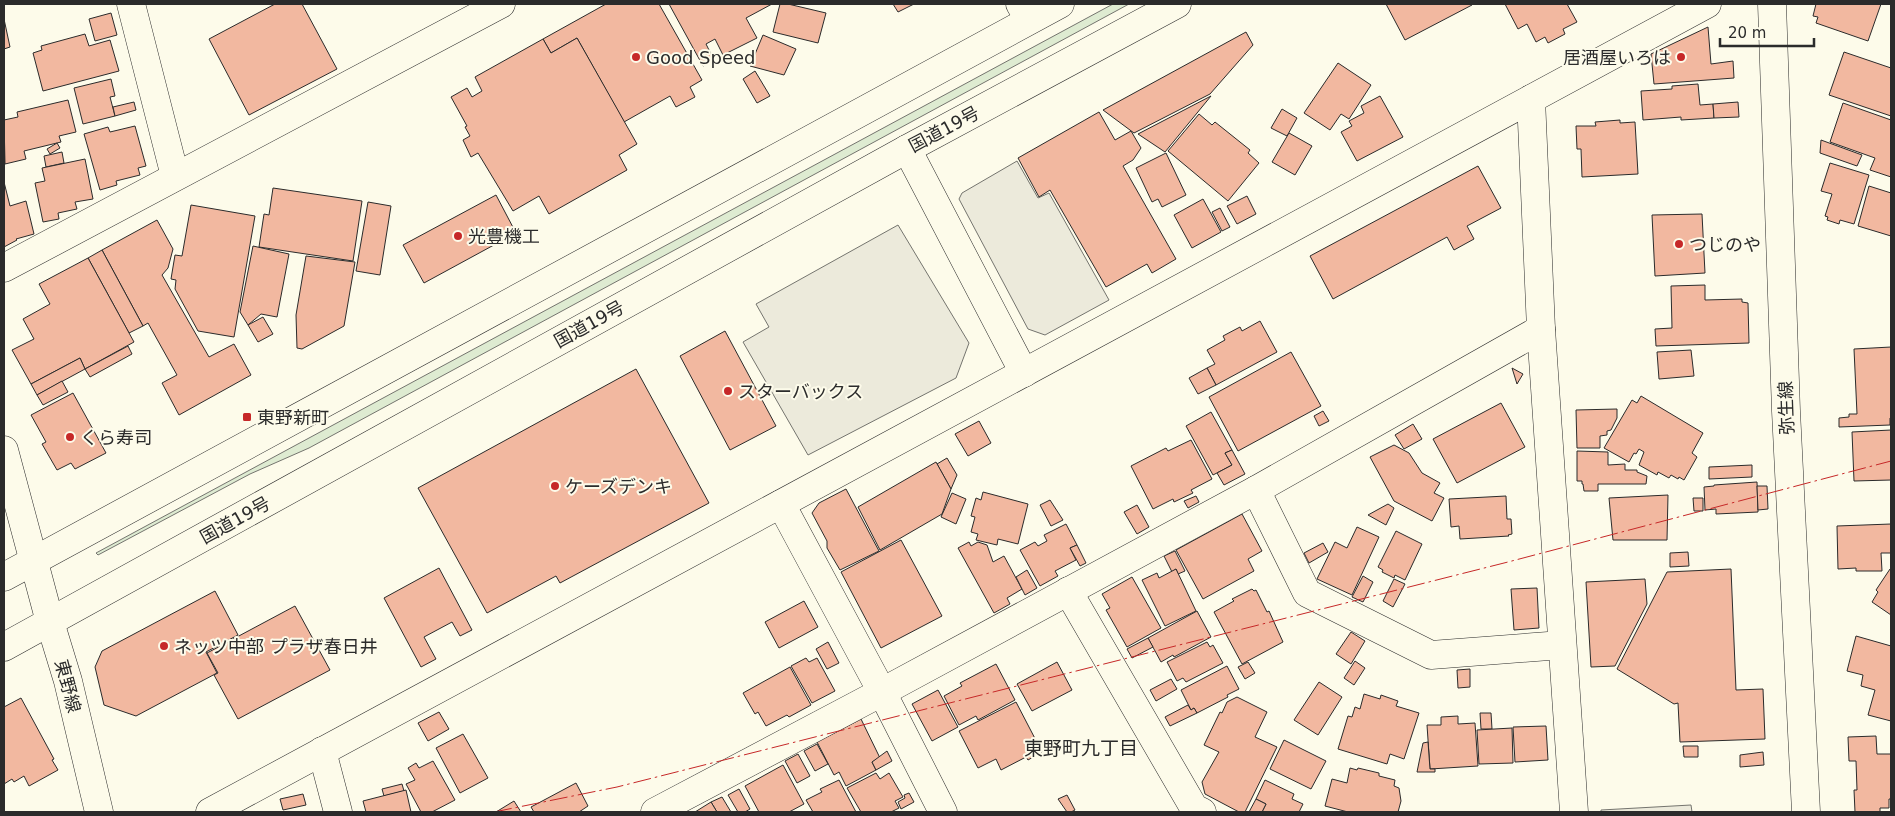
<svg xmlns="http://www.w3.org/2000/svg" width="1895" height="816" viewBox="0 0 1895 816" font-family="'DejaVu Sans','Noto Sans JP',sans-serif">
  <style>
    .green { fill: #deebd1; stroke: #74746e }
    .parking { fill: #eceadb; stroke: #74746e }
    .building { fill: #f2b8a0; stroke: #2b2b2b }
    .lines { fill: none; stroke-linecap: round; stroke-linejoin: round }
    .minor-casing { stroke: #2b2b2b; stroke-width: 29 }
    .highway-casing { stroke: #2b2b2b; stroke-width: 29 }
    .minor { stroke: #fdfbea; stroke-width: 28 }
    .highway { stroke: #fdfbea; stroke-width: 28 }
    .power { stroke: #c62828; stroke-width: 1; stroke-dasharray: 18 4 2.5 4; stroke-linecap: butt }
    .poi-dot { fill: #c62828; stroke: #fdfbea; stroke-width: 2 }
    .labels { text-anchor: middle; dominant-baseline: central; stroke-width: 4; stroke-linejoin: round; paint-order: stroke }
    .poi-label { font-size: 18px; fill: #2b2b2b; stroke: #fdfbea; text-anchor: start }
    .street-label { font-size: 18px; fill: #2b2b2b; stroke: #fdfbea }
    .neighbourhood-label { font-size: 19px; fill: #2b2b2b; stroke: #fdfbea }
  </style>
  <rect width="100%" height="100%" fill="#fdfbea"/>
  <path class="green" d="M1113,4H1129L309,448L250,474L98,555L96,553Z"/>
  <g class="parking">
    <path d="M1017,161L1038,198L1049,193L1109,300L1045,335L1028,329L959,199L962,193Z"/>
    <path d="M898,225L969,343L956,378L808,455L743,342L769,327L756,304Z"/>
    <path d="M1691,805L1692,812H1601V810Z"/>
  </g>
  <g class="building">
    <path d="M275,4H302L337,69L249,115L209,39Z"/>
    <path d="M606,4H659L702,80L690,87L695,97L676,107L670,96L624,122L577,38L551,53L543,39Z"/>
    <path d="M669,4H772L746,18L757,38L723,55L715,39L706,44L714,60L703,66Z"/>
    <path d="M780,4H788L826,13L818,43L773,32Z"/>
    <path d="M893,4H914L898,12Z"/>
    <path d="M1386,4H1472V5L1405,40Z"/>
    <path d="M1505,4H1567L1577,22L1563,29L1565,34L1548,43L1545,37L1536,42L1527,24L1518,29Z"/>
    <path d="M1816,4H1881L1868,41L1816,23L1818,17L1813,16Z"/>
    <path d="M111,13L117,35L95,41L89,19Z"/>
    <path d="M4,19L10,47L4,49Z"/>
    <path d="M1708,27L1711,64L1733,61L1734,78L1654,84L1651,54Z"/>
    <path d="M1246,32L1253,45L1210,94L1134,133L1103,110Z"/>
    <path d="M85,34L89,46L110,40L119,71L43,91L33,53L42,50L41,46Z"/>
    <path d="M763,35L796,49L784,75L750,66Z"/>
    <path d="M577,38L637,144L619,155L627,170L549,214L539,196L513,211L478,153L471,157L463,140L470,136L465,127L467,126L451,97L467,88L472,97L482,91L475,77L543,39L551,53Z"/>
    <path d="M1844,52L1891,68V116L1829,95Z"/>
    <path d="M1338,63L1371,85L1349,119L1341,114L1330,130L1304,113Z"/>
    <path d="M755,71L770,96L757,103L743,79Z"/>
    <path d="M111,79L115,96L110,97L115,116L83,124L74,88Z"/>
    <path d="M1698,84L1700,105L1713,104L1714,118L1681,120V117L1643,120L1641,91L1672,89V86Z"/>
    <path d="M1211,96L1165,152L1138,134Z"/>
    <path d="M1380,96L1403,137L1357,161L1341,132L1352,126L1349,121L1364,113L1361,106Z"/>
    <path d="M68,100L76,132L59,136L61,142L24,151L26,159L5,164L4,120L18,117L17,112Z"/>
    <path d="M134,102L136,110L115,116L113,107Z"/>
    <path d="M1738,102L1739,117L1714,118L1713,104Z"/>
    <path d="M1843,103L1891,120V177L1870,170L1875,158L1830,142Z"/>
    <path d="M1282,109L1297,118L1287,136L1271,128Z"/>
    <path d="M1099,112L1115,140L1131,131L1141,148L1133,160L1123,166L1176,259L1152,273L1147,264L1106,287L1050,190L1039,197L1018,158Z"/>
    <path d="M1199,114L1212,125L1215,122L1250,150L1248,153L1259,163L1228,201L1168,151Z"/>
    <path d="M1620,120V123L1635,122L1638,174L1582,177L1581,149H1577L1576,126H1596L1595,122Z"/>
    <path d="M135,126L146,166L138,168L140,175L116,181L117,185L100,190L84,134L108,127L110,132Z"/>
    <path d="M1289,133L1312,146L1295,175L1272,162Z"/>
    <path d="M1821,140L1862,155L1857,166L1820,153Z"/>
    <path d="M57,143L60,148L50,154L47,149Z"/>
    <path d="M62,152L64,163L46,167L44,156Z"/>
    <path d="M1166,153L1186,195L1162,207L1158,199L1152,202L1136,168Z"/>
    <path d="M85,159L93,199L75,202L77,209L58,213L59,219L43,222L35,183L45,181L42,168Z"/>
    <path d="M1830,163L1869,175L1854,224L1840,220L1839,224L1827,220L1828,217L1825,216L1832,194L1821,191Z"/>
    <path d="M1478,166L1501,208L1467,226L1474,239L1454,250L1447,237L1333,299L1310,256Z"/>
    <path d="M4,182L10,206L26,201L34,234L16,239L17,240L4,247Z"/>
    <path d="M1869,186L1891,193V236L1858,226Z"/>
    <path d="M273,188L362,201L353,261L259,247L264,214L269,215Z"/>
    <path d="M496,195L516,233L424,283L403,245Z"/>
    <path d="M1247,196L1256,214L1237,224L1227,206Z"/>
    <path d="M1203,199L1221,232L1192,248L1174,215Z"/>
    <path d="M368,202L391,206L380,275L356,271Z"/>
    <path d="M191,205L255,216L234,337L198,331L175,289L176,280L171,279L175,255L182,256Z"/>
    <path d="M1220,208L1230,227L1222,231L1212,212Z"/>
    <path d="M1702,214L1705,273L1655,276L1652,215Z"/>
    <path d="M157,220L173,249L168,268L162,275L209,357L234,344L251,375L179,415L162,383L177,375L148,323L143,326L102,250Z"/>
    <path d="M253,246L289,254L277,317L261,314L248,325L240,312Z"/>
    <path d="M102,250L143,326L129,333L88,258Z"/>
    <path d="M306,256L355,262L344,326L302,349L297,348L296,315Z"/>
    <path d="M88,258L134,342L85,369L80,358L31,384L12,350L34,339L23,319L50,304L39,284Z"/>
    <path d="M1705,285V300L1742,299V302L1748,303L1749,343L1656,346L1655,329L1672,328L1671,286Z"/>
    <path d="M263,317L273,334L258,342L248,325Z"/>
    <path d="M1260,321L1277,352L1216,385L1207,368L1215,364L1207,350L1225,340L1223,336L1240,327L1242,331Z"/>
    <path d="M725,331L776,426L730,450L680,356Z"/>
    <path d="M128,346L132,354L90,377L85,369Z"/>
    <path d="M1891,347V418H1890V425L1839,427V418L1849,417V414H1857L1854,349Z"/>
    <path d="M1691,350L1694,376L1659,379L1657,352Z"/>
    <path d="M1291,352L1321,406L1238,451L1209,397Z"/>
    <path d="M80,358L85,369L37,395L31,384Z"/>
    <path d="M1207,368L1216,385L1198,394L1189,378Z"/>
    <path d="M1512,368L1523,374L1517,384Z"/>
    <path d="M636,369L709,503L560,583L556,576L487,613L418,488Z"/>
    <path d="M62,381L68,392L43,405L37,395Z"/>
    <path d="M73,393L106,453L75,469L71,463L57,470L42,444L46,442L31,415Z"/>
    <path d="M1641,396L1703,433L1692,453L1697,457L1684,480L1679,477L1678,479L1671,475L1669,478L1658,472L1657,475L1639,465L1644,452L1639,449L1636,454L1634,453L1629,462L1604,448L1632,400L1637,403Z"/>
    <path d="M1501,403L1525,447L1457,483L1433,439Z"/>
    <path d="M1617,409V418L1611,430L1607,431V435L1600,436V448H1577L1576,410Z"/>
    <path d="M1323,411L1329,421L1319,426L1314,416Z"/>
    <path d="M1211,412L1232,450L1225,453L1232,465L1213,475L1186,426Z"/>
    <path d="M979,421L991,443L968,456L955,434Z"/>
    <path d="M1413,424L1422,439L1404,449L1395,435Z"/>
    <path d="M1891,430V480L1854,481L1852,432Z"/>
    <path d="M1191,440L1212,479L1191,490L1193,493L1174,502L1173,499L1153,509L1131,466L1166,448L1168,451Z"/>
    <path d="M1394,445L1409,453L1422,473L1440,483L1434,493L1444,498L1432,521L1394,501L1370,457Z"/>
    <path d="M1232,450L1245,474L1224,485L1217,473L1232,465L1225,453Z"/>
    <path d="M1577,451L1608,452V465L1625,464V470H1637V472L1647,476L1646,484H1598V491H1584L1583,484H1582V481H1577Z"/>
    <path d="M947,458L957,475L951,489L937,464Z"/>
    <path d="M936,462L951,489L942,514L880,550L858,507Z"/>
    <path d="M1752,465V477L1709,479V467Z"/>
    <path d="M1757,482L1758,512L1716,514V509L1705,510L1704,487L1714,486V485Z"/>
    <path d="M1757,486H1767L1768,509L1758,510Z"/>
    <path d="M846,489L879,551L840,570L827,548V541L812,513L819,503Z"/>
    <path d="M983,492L1028,504L1018,544L998,539L997,545L976,540L978,534L971,532L975,517L971,516L976,498L981,500Z"/>
    <path d="M952,493L966,499L956,524L941,517Z"/>
    <path d="M1668,495L1667,540H1613L1609,498Z"/>
    <path d="M1196,496L1199,502L1188,508L1184,501Z"/>
    <path d="M1506,496L1507,519H1511L1512,534L1508,535L1509,536L1460,539L1459,526L1451,527L1449,499Z"/>
    <path d="M1693,498H1703V511H1694Z"/>
    <path d="M1050,500L1063,520L1051,526L1040,505Z"/>
    <path d="M1388,504L1394,508L1386,525L1368,515Z"/>
    <path d="M1137,505L1149,527L1137,534L1124,512Z"/>
    <path d="M1242,514L1262,551L1248,559L1254,571L1203,599L1176,550Z"/>
    <path d="M1066,524L1077,545L1070,548L1076,560L1055,571L1058,576L1040,586L1020,550L1035,542L1038,546L1047,541L1044,535Z"/>
    <path d="M1891,524V553H1881L1882,571H1856V568L1838,569L1837,526Z"/>
    <path d="M1357,527L1379,537L1352,595L1317,579L1335,542L1347,548Z"/>
    <path d="M1396,531L1422,544L1405,580L1395,575L1394,578L1382,572L1383,570L1378,567Z"/>
    <path d="M901,540L942,616L881,648L841,572Z"/>
    <path d="M969,542L971,546L978,542L987,545L993,562L1004,556L1022,589L1007,598L1010,604L994,613L958,548Z"/>
    <path d="M1323,543L1328,552L1309,563L1304,553Z"/>
    <path d="M1077,545L1086,563L1080,566L1070,548Z"/>
    <path d="M1175,551L1185,571L1178,574L1176,569L1172,572L1164,556Z"/>
    <path d="M1688,552L1689,566L1670,567V553Z"/>
    <path d="M439,568L472,630L460,636L452,622L424,637L436,659L421,667L384,598Z"/>
    <path d="M1176,569L1196,611L1165,626L1142,580L1157,573L1159,578Z"/>
    <path d="M1731,569L1736,690L1763,689L1765,739L1680,742L1678,703L1674,704L1617,669L1667,572Z"/>
    <path d="M1890,569H1891V615L1872,602L1878,592L1876,590Z"/>
    <path d="M1027,570L1037,588L1025,595L1016,577Z"/>
    <path d="M1363,576L1373,582L1363,602L1352,597Z"/>
    <path d="M1132,577L1161,628L1127,647L1106,610L1110,608L1102,594Z"/>
    <path d="M1394,579L1405,584L1393,607L1383,601Z"/>
    <path d="M1645,579L1647,604L1615,666L1591,667L1586,582Z"/>
    <path d="M1537,588L1539,628L1514,630L1511,589Z"/>
    <path d="M1252,589L1254,591L1256,590L1267,612L1269,611L1283,642L1242,664L1214,612L1234,601L1232,599Z"/>
    <path d="M215,591L238,635L206,652L217,673L136,716L104,705L95,667L102,651Z"/>
    <path d="M804,601L818,627L779,648L765,622Z"/>
    <path d="M295,606L330,670L238,719L214,675L218,673L207,653Z"/>
    <path d="M1197,611L1211,637L1174,657L1173,655L1161,662L1148,638Z"/>
    <path d="M1351,632L1365,641L1351,664L1336,654Z"/>
    <path d="M1856,636L1891,646V721L1868,715L1875,690L1861,686L1863,675L1847,671Z"/>
    <path d="M1148,638L1153,647L1132,658L1127,649Z"/>
    <path d="M828,642L839,663L827,669L816,649Z"/>
    <path d="M1207,642L1210,647L1213,645L1223,663L1186,682L1183,678L1177,681L1167,662Z"/>
    <path d="M806,658L809,662L817,658L835,691L812,703L791,666Z"/>
    <path d="M1355,661L1365,668L1354,685L1344,678Z"/>
    <path d="M1057,662L1072,690L1032,711L1017,684Z"/>
    <path d="M1248,662L1255,673L1245,679L1238,667Z"/>
    <path d="M996,664L1015,700L978,720L976,716L959,725L944,696L962,686L960,683Z"/>
    <path d="M1227,666L1239,689L1227,695L1228,697L1197,713L1194,708L1191,710L1181,690Z"/>
    <path d="M790,667L811,705L789,717L787,715L766,726L758,712L755,714L743,693Z"/>
    <path d="M1470,669V687L1458,688L1457,670Z"/>
    <path d="M1171,679L1177,689L1156,701L1150,690Z"/>
    <path d="M1319,682L1342,697L1318,735L1294,720Z"/>
    <path d="M938,690L958,727L932,741L912,704Z"/>
    <path d="M1364,694L1380,699L1381,695L1398,701L1396,706L1419,713L1404,759L1390,754L1387,764L1338,749L1348,716L1352,717L1355,707L1360,709Z"/>
    <path d="M1237,697L1267,712L1255,737L1277,747L1245,812H1239L1205,794L1202,782L1219,752L1204,745L1220,712L1222,713L1227,702Z"/>
    <path d="M21,698L54,759L52,760L58,770L29,786L24,776L14,782L12,779L4,784V707Z"/>
    <path d="M1016,702L1042,752L1028,760L1026,757L1001,770L996,759L978,768L959,731Z"/>
    <path d="M1188,705L1191,710L1194,708L1197,713L1170,726L1165,717Z"/>
    <path d="M439,712L449,729L428,741L418,723Z"/>
    <path d="M1480,713H1491L1492,729H1481Z"/>
    <path d="M1458,716V724L1475,723L1478,766L1430,769L1427,725H1441V717Z"/>
    <path d="M861,719L880,758L872,762L876,770L846,786L839,772L834,775L817,742Z"/>
    <path d="M1546,726L1548,760L1515,762L1513,727Z"/>
    <path d="M1512,728L1513,763L1479,764L1477,730Z"/>
    <path d="M463,734L488,778L460,793L436,748Z"/>
    <path d="M1876,736L1877,754H1891V799H1889V808H1880V812H1855L1854,790H1857L1856,761H1849L1848,737Z"/>
    <path d="M1284,740L1326,761L1311,789L1270,769Z"/>
    <path d="M1428,742L1430,769H1435V772H1417L1423,743Z"/>
    <path d="M817,744L828,764L815,771L804,751Z"/>
    <path d="M1683,746H1698V757H1684Z"/>
    <path d="M887,751L892,761L876,770L872,762Z"/>
    <path d="M1763,752L1764,765L1740,767V755Z"/>
    <path d="M798,754L810,776L797,783L785,761Z"/>
    <path d="M433,761L455,800L432,812H421L406,784L415,780L408,768L416,763L419,768Z"/>
    <path d="M783,765L804,804L789,812H759L745,786Z"/>
    <path d="M1350,768L1357,770L1358,768L1379,773V776L1395,780L1394,786L1399,788L1401,801L1398,812H1348L1325,806L1332,779L1347,783Z"/>
    <path d="M876,773L880,779L889,773L903,797L895,801L899,808L891,812H861L847,788Z"/>
    <path d="M839,780L856,812H813L806,800L822,792L820,789Z"/>
    <path d="M1265,780L1294,794L1292,799L1303,804L1299,812H1262L1266,804L1256,799Z"/>
    <path d="M576,783L588,806L579,812H534L531,807Z"/>
    <path d="M402,784L404,791L384,796L382,789Z"/>
    <path d="M739,789L750,809L745,812H738L728,795Z"/>
    <path d="M406,790L411,812H366L363,801Z"/>
    <path d="M909,793L914,802L901,809L898,802L905,798L904,795Z"/>
    <path d="M303,794L306,805L283,810L280,799Z"/>
    <path d="M1067,795L1075,810L1071,812H1067L1058,799Z"/>
    <path d="M722,797L731,812H717L711,802Z"/>
    <path d="M1256,799L1266,804L1262,812H1249Z"/>
    <path d="M514,801L521,812H496Z"/>
    <path d="M711,802L717,812H695Z"/>
  </g>
  <g class="lines">
    <defs>
      <g id="minor">
        <path d="M131,4L175,176"/>
        <path d="M1020,4L1029,20"/>
        <path d="M1772,4L1786,411L1806,812"/>
        <path d="M1531,99L1541,329L1574,812"/>
        <path d="M907,149L1024,373"/>
        <path d="M4,268L501,4"/>
        <path d="M4,450L50,622L68,681L99,812"/>
        <path d="M1256,490L1307,593L1431,655L1562,645"/>
        <path d="M781,504L882,692L943,812"/>
        <path d="M1068,591L1194,808L1202,812"/>
        <path d="M322,751L338,812"/>
        <path d="M210,812L1707,4"/>
        <path d="M655,812L882,692L1256,490L1541,329"/>
      </g>
      <g id="highway">
        <path d="M4,577L1060,4"/>
        <path d="M4,647L907,149L1177,4"/>
      </g>
    </defs>
    <use href="#minor" class="minor-casing"/>
    <use href="#highway" class="highway-casing"/>
    <use href="#minor" class="minor"/>
    <use href="#highway" class="highway"/>
    <path class="power" d="M494,812L617,787L1508,562L1891,461"/>
  </g>
  <g class="poi-dot">
    <circle cx="636" cy="57" r="5"/>
    <circle cx="1681" cy="57" r="5"/>
    <circle cx="458" cy="236" r="5"/>
    <circle cx="1679" cy="244" r="5"/>
    <circle cx="728" cy="391" r="5"/>
    <rect x="242" y="412" width="10" height="10" rx="2.5"/>
    <circle cx="70" cy="437" r="5"/>
    <circle cx="555" cy="486" r="5"/>
    <circle cx="164" cy="646" r="5"/>
  </g>
  <g class="labels">
    <g class="poi-label">
      <text x="646" y="57">Good Speed</text>
      <text x="1671" y="57" text-anchor="end">居酒屋いろは</text>
      <text x="468" y="236">光豊機工</text>
      <text x="1689" y="244">つじのや</text>
      <text x="738" y="391">スターバックス</text>
      <text x="257" y="417">東野新町</text>
      <text x="80" y="437">くら寿司</text>
      <text x="565" y="486">ケーズデンキ</text>
      <text x="174" y="646">ネッツ中部 プラザ春日井</text>
    </g>
    <g class="street-label">
      <text transform="translate(944 129) rotate(-28)">国道19号</text>
      <text transform="translate(589 324) rotate(-29)">国道19号</text>
      <text transform="translate(1786 408) rotate(-92)">弥生線</text>
      <text transform="translate(235 520) rotate(-29)">国道19号</text>
      <text transform="translate(68 686) rotate(75)">東野線</text>
    </g>
    <g class="neighbourhood-label">
      <text x="1081" y="748">東野町九丁目</text>
    </g>
  </g>
  <rect width="1895" height="816" fill="none" stroke="#2b2b2b" stroke-width="10"/>
  <path d="M1720 38v8h94v-8" fill="none" stroke="#2b2b2b" stroke-width="2.5"/>
  <text x="1728" y="38" font-size="15" fill="#2b2b2b" stroke="#fdfbea" stroke-width="4" paint-order="stroke">20 m</text>
</svg>
